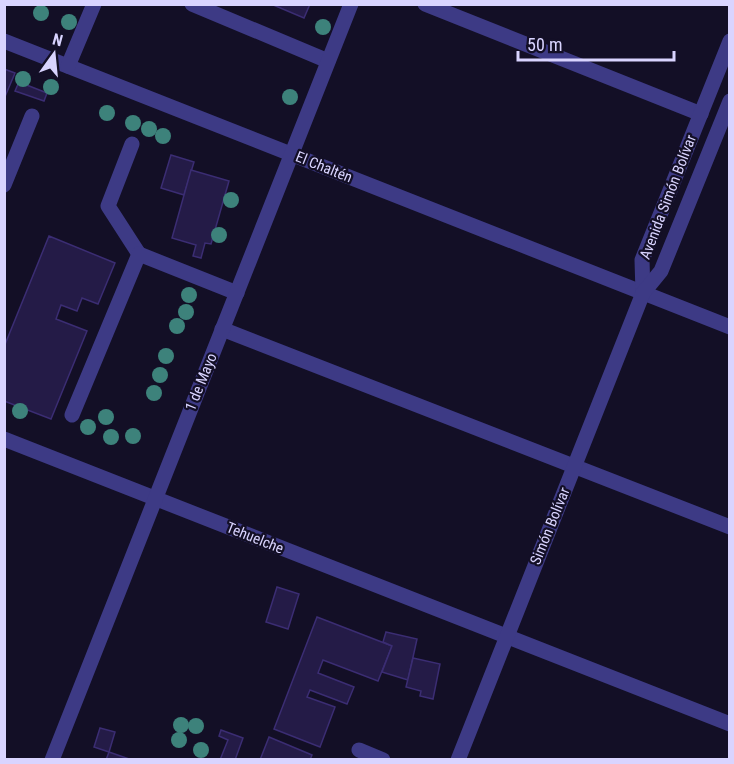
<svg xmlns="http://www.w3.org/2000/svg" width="734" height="764" viewBox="0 0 734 764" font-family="'Roboto Condensed',sans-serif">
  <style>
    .building { fill: #241b47; stroke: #3b2d73; stroke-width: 1.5 }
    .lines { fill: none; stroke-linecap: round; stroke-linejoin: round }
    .minor { stroke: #3d3a85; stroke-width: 15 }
    .tree { fill: #3d827b }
    .labels { text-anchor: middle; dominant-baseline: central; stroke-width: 4.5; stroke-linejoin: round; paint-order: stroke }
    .street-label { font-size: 15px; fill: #d9d4ff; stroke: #130f26 }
  </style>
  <rect width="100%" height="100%" fill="#130f26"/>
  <g class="building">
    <path d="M271,4H310L304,18Z"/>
    <path d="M4,69L15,73L4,99Z"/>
    <path d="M19,82L47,93L44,101L15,91Z"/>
    <path d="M171,155L194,162L184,195L161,188Z"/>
    <path d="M191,170L229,181L211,244L205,243L201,258L193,256L196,245L172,238Z"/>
    <path d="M49,236L115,263L98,304L82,298L77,311L61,305L56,319L87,331L51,419L4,401V347Z"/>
    <path d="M277,587L299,594L288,629L266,622Z"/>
    <path d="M317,617L392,646L378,681L323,660L318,673L354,687L347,704L310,690L307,697L335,707L320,747L274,729Z"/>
    <path d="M386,632L417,639L408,680L382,672L392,646L383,642Z"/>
    <path d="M413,658L440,664L433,699L420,696L421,691L406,687Z"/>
    <path d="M100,728L115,732L109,752L94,747Z"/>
    <path d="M221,730L243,738L235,760H220L228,740L219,736Z"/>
    <path d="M269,737L312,755L310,760H260Z"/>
    <path d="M109,752L132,760H106Z"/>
  </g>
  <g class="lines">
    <g class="minor">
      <path d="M192,4L328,61"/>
      <path d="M425,4L701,114"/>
      <path d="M4,41L730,327"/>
      <path d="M68,66L94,4"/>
      <path d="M132,144L108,206L139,254"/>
      <path d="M4,185L32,116"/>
      <path d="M643,293L642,260L730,41"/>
      <path d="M222,329L730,527"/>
      <path d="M72,415L139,254L237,293"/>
      <path d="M4,439L730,724"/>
      <path d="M359,750L383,760"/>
      <path d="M52,760L351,4"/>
      <path d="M458,760L643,293L661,271L730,101"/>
    </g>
  </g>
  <g class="tree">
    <circle cx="41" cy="13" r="8"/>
    <circle cx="69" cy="22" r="8"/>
    <circle cx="323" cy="27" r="8"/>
    <circle cx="23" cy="79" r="8"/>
    <circle cx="51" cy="87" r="8"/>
    <circle cx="290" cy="97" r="8"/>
    <circle cx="107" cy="113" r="8"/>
    <circle cx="133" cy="123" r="8"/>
    <circle cx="149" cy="129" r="8"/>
    <circle cx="163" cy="136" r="8"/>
    <circle cx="231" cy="200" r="8"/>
    <circle cx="219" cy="235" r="8"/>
    <circle cx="189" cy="295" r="8"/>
    <circle cx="186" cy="312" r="8"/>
    <circle cx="177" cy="326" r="8"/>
    <circle cx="166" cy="356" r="8"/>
    <circle cx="160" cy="375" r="8"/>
    <circle cx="154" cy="393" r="8"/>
    <circle cx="20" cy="411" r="8"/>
    <circle cx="106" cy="417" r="8"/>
    <circle cx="88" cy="427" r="8"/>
    <circle cx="133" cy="436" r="8"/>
    <circle cx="111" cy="437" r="8"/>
    <circle cx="181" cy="725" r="8"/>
    <circle cx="196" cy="726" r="8"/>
    <circle cx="179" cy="740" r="8"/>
    <circle cx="201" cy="750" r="8"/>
  </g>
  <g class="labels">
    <g class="street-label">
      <text transform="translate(324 167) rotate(22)">El Chaltén</text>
      <text transform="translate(668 197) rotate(-69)">Avenida Simón Bolívar</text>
      <text transform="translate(201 382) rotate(-68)">1 de Mayo</text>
      <text transform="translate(550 526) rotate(-68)">Simón Bolívar</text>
      <text transform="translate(255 538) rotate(22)">Tehuelche</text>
    </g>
  </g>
  <rect width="734" height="764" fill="none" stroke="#d9d4ff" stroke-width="12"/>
  <g transform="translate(54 54) rotate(15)" stroke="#130f26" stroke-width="4.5" paint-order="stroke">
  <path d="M0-4.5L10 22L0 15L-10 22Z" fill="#d9d4ff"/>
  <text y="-9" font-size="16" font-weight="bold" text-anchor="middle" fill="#d9d4ff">N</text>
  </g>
  <path d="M518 51v9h156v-9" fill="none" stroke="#d9d4ff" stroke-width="3"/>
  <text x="527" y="51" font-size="18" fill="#d9d4ff" stroke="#130f26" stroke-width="4.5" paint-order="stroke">50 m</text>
</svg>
